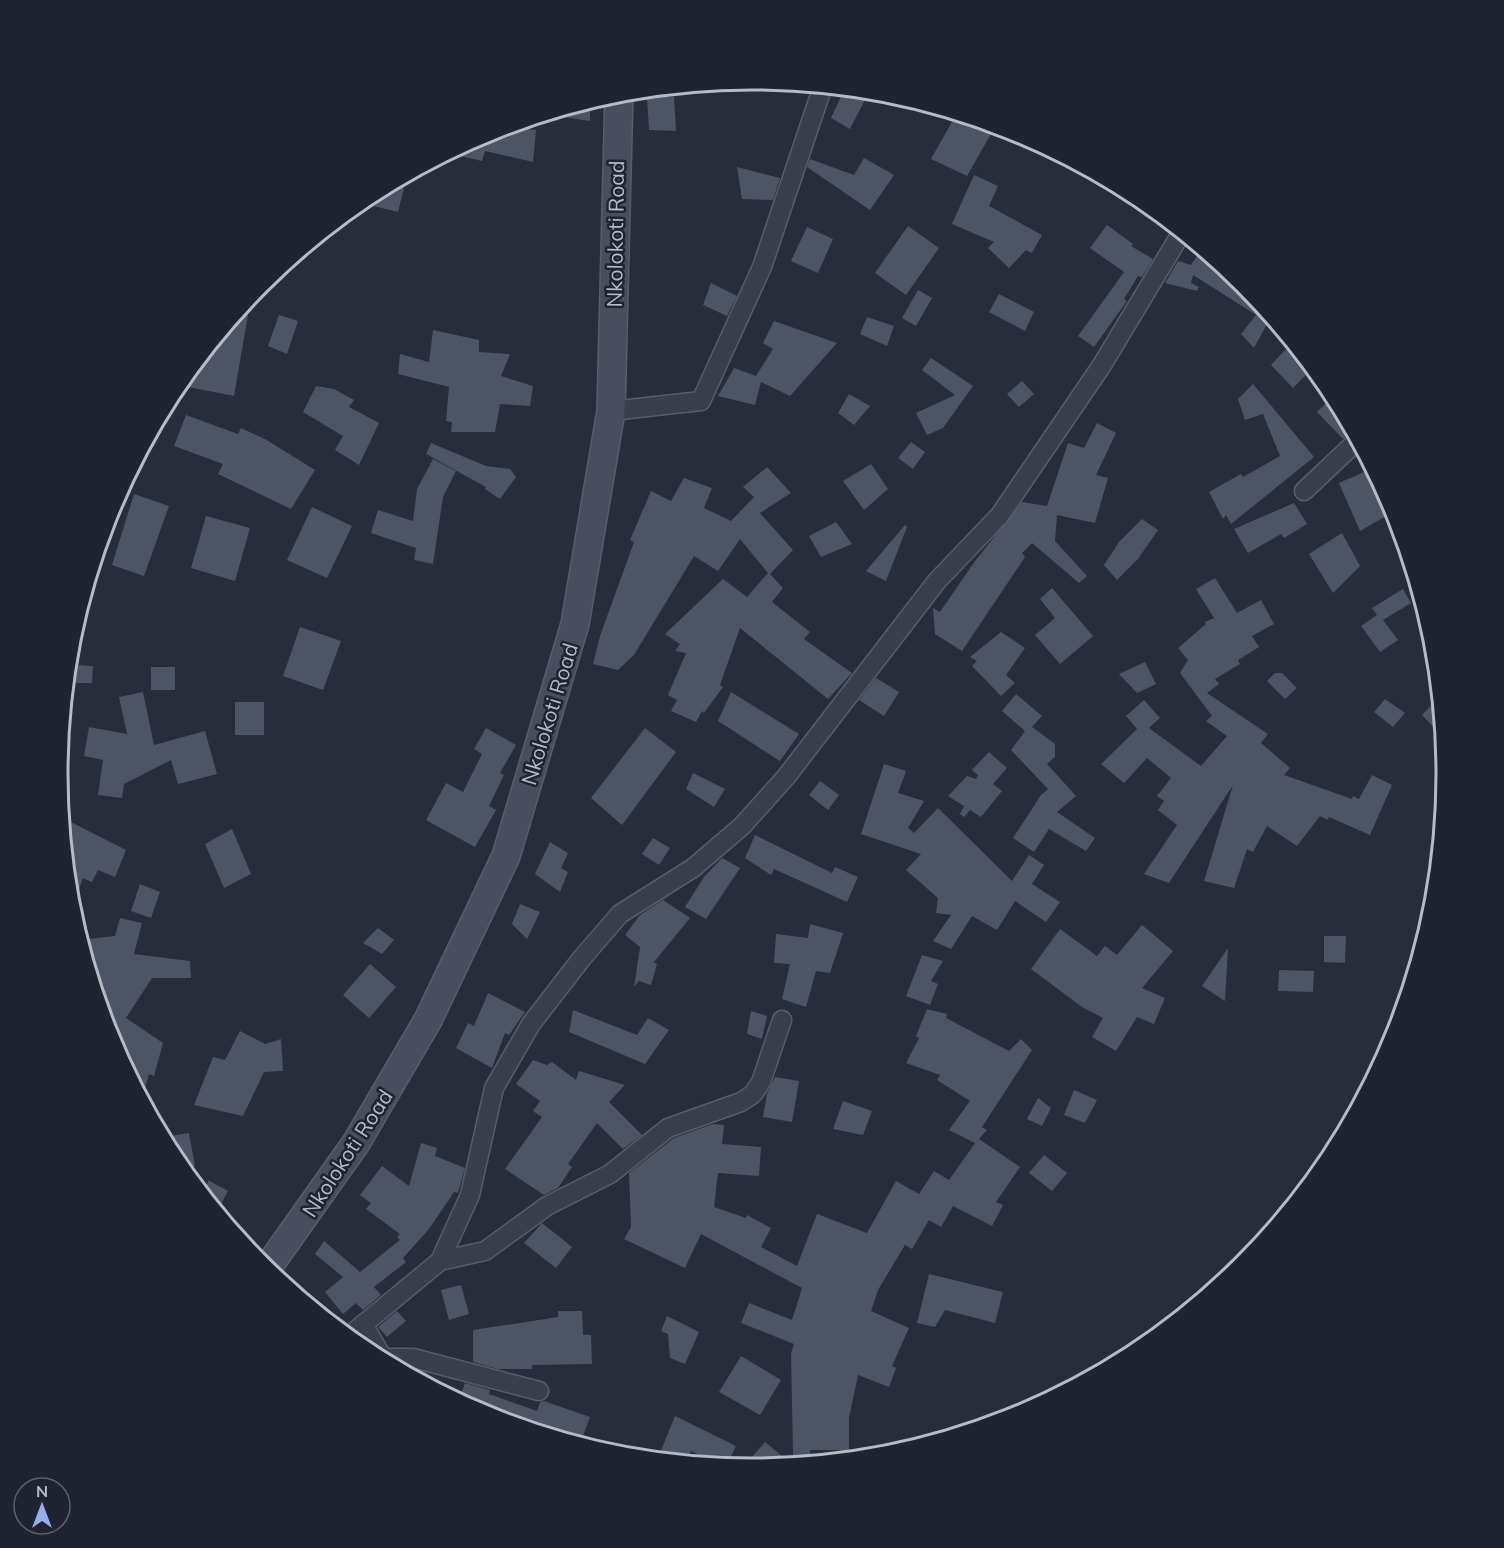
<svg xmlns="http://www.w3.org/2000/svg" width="1504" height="1548" viewBox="0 0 1504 1548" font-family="Mulish,sans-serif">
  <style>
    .building { fill: #4d5463 }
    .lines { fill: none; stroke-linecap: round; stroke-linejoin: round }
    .minor-casing { stroke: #585d69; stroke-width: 21 }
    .secondary-casing { stroke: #585d69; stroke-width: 30 }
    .minor { stroke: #3a3f4b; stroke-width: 18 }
    .secondary { stroke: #494e5e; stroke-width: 27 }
    .labels { text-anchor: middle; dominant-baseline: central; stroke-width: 5; stroke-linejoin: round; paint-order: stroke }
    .street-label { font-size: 21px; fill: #b6bbc6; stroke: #1f2430 }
    .rim { fill: none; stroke: #b6bbc6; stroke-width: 3 }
  </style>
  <rect width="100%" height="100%" fill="#272d3b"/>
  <g class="building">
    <path d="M845,88L851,89L866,98L850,129L831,118Z"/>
    <path d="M647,97H674L676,131L649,130Z"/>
    <path d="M590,100V121L544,114L578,104Z"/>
    <path d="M957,113L996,125L967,176L931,159Z"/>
    <path d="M504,126L536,130L533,162L485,151L482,161L447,153L486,132Z"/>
    <path d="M864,158L894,175L870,210L807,167L810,159L854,175Z"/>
    <path d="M737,167L780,178L773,200L742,199Z"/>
    <path d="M974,175L998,186L989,206L1042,235L1032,253L1026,250L1009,268L988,248L994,242L952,224Z"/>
    <path d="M393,182L405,184L398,212L369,205L372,193Z"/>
    <path d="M1107,225L1133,244L1131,246L1153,259L1142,277L1138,276L1124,299L1127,301L1094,347L1078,336L1124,272L1090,248Z"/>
    <path d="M908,226L939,248L906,295L875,273Z"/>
    <path d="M807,227L833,239L818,273L791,261Z"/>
    <path d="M1202,249L1244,283L1280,327L1268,322L1254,348L1241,334L1256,315L1193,275L1191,283L1199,287L1197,291L1165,283L1178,261L1191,265Z"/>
    <path d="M711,283L737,296L727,316L703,305Z"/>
    <path d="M918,290L932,298L916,326L902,318Z"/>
    <path d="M999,294L1034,312L1025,331L989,312Z"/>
    <path d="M236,313L248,315L234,396L183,386V377Z"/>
    <path d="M279,315L298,321L287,354L268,346Z"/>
    <path d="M867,317L894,326L887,346L860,334Z"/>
    <path d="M774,321L837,343L790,396L761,382L755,405L718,396L734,368L756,376L773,349L763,343Z"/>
    <path d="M433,330L479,340V352L510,354L501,376L533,386L530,406L500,404L495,432H451L452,422L446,421L449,387L398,374L400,354L429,362Z"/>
    <path d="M1289,346L1313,368L1293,388L1271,365Z"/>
    <path d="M931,358L973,386L943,428L927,435L916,413L955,395L922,370Z"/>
    <path d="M1022,381L1034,394L1019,407L1007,394Z"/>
    <path d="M1253,384L1314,457L1231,524L1226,515L1223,519L1209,492L1241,474L1243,477L1280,456L1263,414L1245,420L1238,399Z"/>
    <path d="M316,386L334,389L354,400L349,407L379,423L359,465L335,450L343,436L303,412Z"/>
    <path d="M849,394L870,406L854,425L838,413Z"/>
    <path d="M1334,395L1353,430L1343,439L1317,412Z"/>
    <path d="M186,415L238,434L241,428L265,439L315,470L291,509L218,474L223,464L174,446Z"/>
    <path d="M1097,423L1116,433L1096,475L1108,478L1095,523L1057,515L1055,541L1087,576L1079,583L1032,543L1022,553L1025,557L962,651L935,634L933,608L940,612L975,561L1022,502L1047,506L1068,443L1084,448Z"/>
    <path d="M911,442L925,452L913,469L898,458Z"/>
    <path d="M431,443L486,466L510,469L516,477L500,499L485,489L486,487L426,454Z"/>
    <path d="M433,459L456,471L443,497L433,564L414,560L416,548L371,533L378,510L413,521L417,489Z"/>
    <path d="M871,464L888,489L864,510L843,481Z"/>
    <path d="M767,467L791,493L760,513L793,550L770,574L783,588L772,602L810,632L804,639L852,673L828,699L740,628L720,685L723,687L704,713L702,711L696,722L671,711L677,700L668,695L686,653L675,651L680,644L665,634L723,579L747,597L768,573L740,539L718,571L694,556L634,655L618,670L593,664L600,636L634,542L630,540L651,491L671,501L684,478L712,488L704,508L731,521L754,497L743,487Z"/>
    <path d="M1364,472L1382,496L1386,493L1395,511L1360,531L1339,483Z"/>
    <path d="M134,494L169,506L144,576L112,565Z"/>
    <path d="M1294,503L1307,524L1284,538L1281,534L1248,553L1234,529Z"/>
    <path d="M312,507L352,526L327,578L287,560Z"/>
    <path d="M206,516L250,528L235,581L191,568Z"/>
    <path d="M1142,519L1158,530L1138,559L1117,580L1104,565L1119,542Z"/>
    <path d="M836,522L852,544L821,557L809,536Z"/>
    <path d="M905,525L907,527L886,581L866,571Z"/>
    <path d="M1342,533L1360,566L1333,593L1309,554Z"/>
    <path d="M1215,578L1237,613L1261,600L1274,624L1252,636L1259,647L1238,660L1240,664L1215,679L1219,684L1207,693L1268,734L1261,743L1290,768L1284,775L1352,799L1353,796L1359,799L1372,775L1392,785L1370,835L1329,817L1328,820L1320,816L1297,846L1267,826L1253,852L1247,849L1234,888L1204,881L1233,785L1169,883L1144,874L1177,825L1158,810L1164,801L1157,796L1171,778L1147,758L1124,783L1101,764L1137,729L1126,716L1144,700L1160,718L1149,728L1201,766L1227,736L1206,721L1212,716L1180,673L1188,660L1178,648L1206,624L1205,622L1214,618L1196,589Z"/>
    <path d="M1052,588L1093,636L1060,664L1035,635L1055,618L1040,599Z"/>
    <path d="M1403,589L1411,603L1383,620L1398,640L1380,652L1361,626L1377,615L1372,608Z"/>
    <path d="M300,627L341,641L323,690L283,676Z"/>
    <path d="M1001,632L1025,648L1006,675L1015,683L1001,696L972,666L977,661L970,657Z"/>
    <path d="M1145,662L1156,684L1137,693L1119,674Z"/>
    <path d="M75,665L93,666L92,683H75Z"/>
    <rect x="151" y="667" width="24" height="23"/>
    <path d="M1275,673H1282L1297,688L1285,699L1267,681Z"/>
    <path d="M876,678L899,692L884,716L859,700Z"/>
    <path d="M143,692L154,745L205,731L217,774L178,784L171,760L124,784L122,798L98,795L103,760L84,756L89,727L127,734L119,697Z"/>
    <path d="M731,692L799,734L780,761L718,721Z"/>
    <path d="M1016,694L1042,716L1032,727L1055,744V757L1047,764L1076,796L1057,812L1095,838L1086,851L1049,829L1034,852L1013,838L1041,795L1048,789L1011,750L1025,731L1002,711Z"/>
    <path d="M1439,697L1441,714L1443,737L1422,715Z"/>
    <path d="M1385,699L1405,713L1393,727L1374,712Z"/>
    <rect x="235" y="702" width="29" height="33"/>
    <path d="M486,728L516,745L500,773L504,775L489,806L496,810L475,847L426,820L446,783L463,792L482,754L474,749Z"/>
    <path d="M645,728L676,752L622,825L591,798Z"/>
    <path d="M989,752L1007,768L993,784L1002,791L981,817L970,810L964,817L960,814L964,806L948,796L967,776L976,779L978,775L972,770Z"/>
    <path d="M884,764L906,771L898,793L924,801L908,828L914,833L938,808L1012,881L1029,855L1044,865L1032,884L1060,902L1046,922L1015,901L997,930L972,916L951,949L933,941L951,915L936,913L938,898L906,870L921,854L861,834Z"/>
    <path d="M693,773L725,789L714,807L686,789Z"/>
    <path d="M820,781L839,795L828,810L809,795Z"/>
    <path d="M61,817L126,850L115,877L98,870L92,882L83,878L71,912Z"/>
    <path d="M232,829L251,874L224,888L205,844Z"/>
    <path d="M755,835L832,873L835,867L858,877L847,902L774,869L771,875L745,858Z"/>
    <path d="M653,838L670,848L659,865L642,854Z"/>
    <path d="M550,842L568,853L561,868L568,872L560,892L535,874Z"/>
    <path d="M722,858L740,868L706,919L685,907L704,877Z"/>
    <path d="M140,884L160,892L151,918L131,911Z"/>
    <path d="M663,900L690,918L654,962L657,964L651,985L639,981L634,987L640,947L625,935L640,915Z"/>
    <path d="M520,904L540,912L527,939L512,924Z"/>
    <path d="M120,918L142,923L134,954L190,961L191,978H152L126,1018L163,1043L154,1076L149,1074L142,1100L110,1040L80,940L115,936Z"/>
    <path d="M810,924L843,933L830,973L816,971L806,1007L782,999L790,964L774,963L776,934L808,938Z"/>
    <path d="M1142,925L1173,951L1142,988L1165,998L1154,1024L1137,1017L1116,1051L1092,1037L1103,1018L1082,1007L1031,969L1060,929L1097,956L1105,946L1117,955Z"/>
    <path d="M378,928L394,940L382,954L363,943Z"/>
    <path d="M1324,936H1346L1345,963L1324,962Z"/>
    <path d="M1228,948L1225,1001L1202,986Z"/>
    <path d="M922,955L943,961L931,981L938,984L930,1005L906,996Z"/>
    <path d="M370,964L396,987L369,1018L343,995Z"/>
    <path d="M1279,970L1314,971L1313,992L1278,991Z"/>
    <path d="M488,993L525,1012L509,1035L505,1033L492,1068L456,1048L468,1023L474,1026Z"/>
    <path d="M927,1009L947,1014L946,1018L1009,1051L1021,1039L1032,1050L982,1127L987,1130L979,1139L1020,1167L996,1202L1003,1205L992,1226L953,1206L941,1227L929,1220L912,1249L905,1245L878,1290L871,1311L909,1328L892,1366L896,1368L889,1387L858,1375L849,1418V1450H810V1455H793L791,1353L794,1344L741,1323L749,1303L792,1320L802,1288L701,1234L685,1268L624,1239L631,1227L629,1173L674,1138L713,1124L724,1125L722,1144L761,1147L759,1176L718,1173L714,1207L746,1218L747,1215L771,1228L761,1247L797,1266L817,1214L867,1233L896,1181L919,1194L934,1171L949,1180L975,1143L949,1130L970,1101L937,1080L940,1075L906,1063L919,1038L916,1036Z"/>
    <path d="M573,1010L637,1035L648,1018L669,1030L645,1064L569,1032Z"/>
    <path d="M751,1011L767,1016L762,1039L747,1034Z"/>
    <path d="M240,1031L265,1044L281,1039L283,1071L264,1072L243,1116L194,1105L213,1057L225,1060Z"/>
    <path d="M533,1060L547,1065L552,1062L576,1080L579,1071L625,1085L609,1102L642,1135L623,1149L597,1123L568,1164L572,1167L558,1188L544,1195L505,1169L542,1117L533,1111L540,1101L516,1084Z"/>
    <path d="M775,1077L799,1081L792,1122L763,1117L767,1094Z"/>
    <path d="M1074,1090L1097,1100L1085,1123L1064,1115Z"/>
    <path d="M1038,1098L1051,1108L1042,1126L1027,1119Z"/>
    <path d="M843,1101L872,1111L863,1135L833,1129Z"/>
    <path d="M189,1133L195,1166L181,1168L162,1137Z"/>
    <path d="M421,1143L437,1148L435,1156L465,1168L458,1193L454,1192L429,1229L403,1258L406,1262L374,1287L381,1295L363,1310L356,1303L343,1314L325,1292L343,1277L315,1254L324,1241L360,1272L400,1240L397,1237L400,1234L366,1209L371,1203L360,1195L382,1166L409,1186Z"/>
    <path d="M1044,1155L1067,1173L1052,1191L1029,1173Z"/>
    <path d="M208,1180L228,1191L217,1212L205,1198Z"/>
    <path d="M542,1223L572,1247L556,1268L524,1243Z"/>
    <path d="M929,1274L1003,1292L995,1323L945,1310L935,1327L917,1323Z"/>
    <path d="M461,1285L469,1314L449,1320L441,1290Z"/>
    <path d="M397,1311L406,1321L387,1337L378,1327Z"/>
    <path d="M558,1311H582L583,1335H591L592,1364L532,1365V1369H498L473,1362V1330L558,1317Z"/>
    <path d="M667,1316L699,1332L685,1364L670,1358L668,1334L661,1331Z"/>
    <path d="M741,1356L781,1380L760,1415L719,1392Z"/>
    <path d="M465,1383L490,1390L489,1394L537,1411L540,1402L544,1401L590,1417L581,1441L568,1436L567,1441L486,1416L458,1401Z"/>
    <path d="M675,1416L736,1446L726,1467L691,1451L686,1463L660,1453Z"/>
    <path d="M765,1442L793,1465L765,1468L752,1457Z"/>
  </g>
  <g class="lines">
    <defs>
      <g id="minor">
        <path d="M611,411L701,401L762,267L823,86"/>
        <path d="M1304,491L1358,440"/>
        <path d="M440,1261L485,1251L547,1206L610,1174L668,1128L741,1102L753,1094L761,1082L782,1020"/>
        <path d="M363,1324L385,1362"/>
        <path d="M348,1337L440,1261L470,1195L494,1088L531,1024L582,958L620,914L693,868L742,826L786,777L937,581L1000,515L1102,365L1182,232"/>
        <path d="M385,1358H413L539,1391"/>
      </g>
      <path id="secondary" d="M266,1270L356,1143L428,1020L506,856L575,624L611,411L619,92"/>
    </defs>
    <use href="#minor" class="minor-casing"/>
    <use href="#secondary" class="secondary-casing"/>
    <use href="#minor" class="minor"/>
    <use href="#secondary" class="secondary"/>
  </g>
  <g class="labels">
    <g class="street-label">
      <text transform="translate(615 234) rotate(-89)">Nkolokoti Road</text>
      <text transform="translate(549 714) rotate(-73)">Nkolokoti Road</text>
      <text transform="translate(347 1153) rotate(-57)">Nkolokoti Road</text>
    </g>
  </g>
  <path d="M0 0H1504V1548H0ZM68 774a684 684 0 1 1 1368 0a684 684 0 1 1-1368 0Z" fill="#1f2430" fill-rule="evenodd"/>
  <path class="rim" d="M68 774a684 684 0 1 1 1368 0a684 684 0 1 1-1368 0Z"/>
  <g transform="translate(42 1506)"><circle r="28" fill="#1f2430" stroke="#5b606c" stroke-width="1.5"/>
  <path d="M0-4.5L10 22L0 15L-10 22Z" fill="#95aeec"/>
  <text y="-9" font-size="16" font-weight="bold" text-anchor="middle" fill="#b6bbc6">N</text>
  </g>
</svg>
